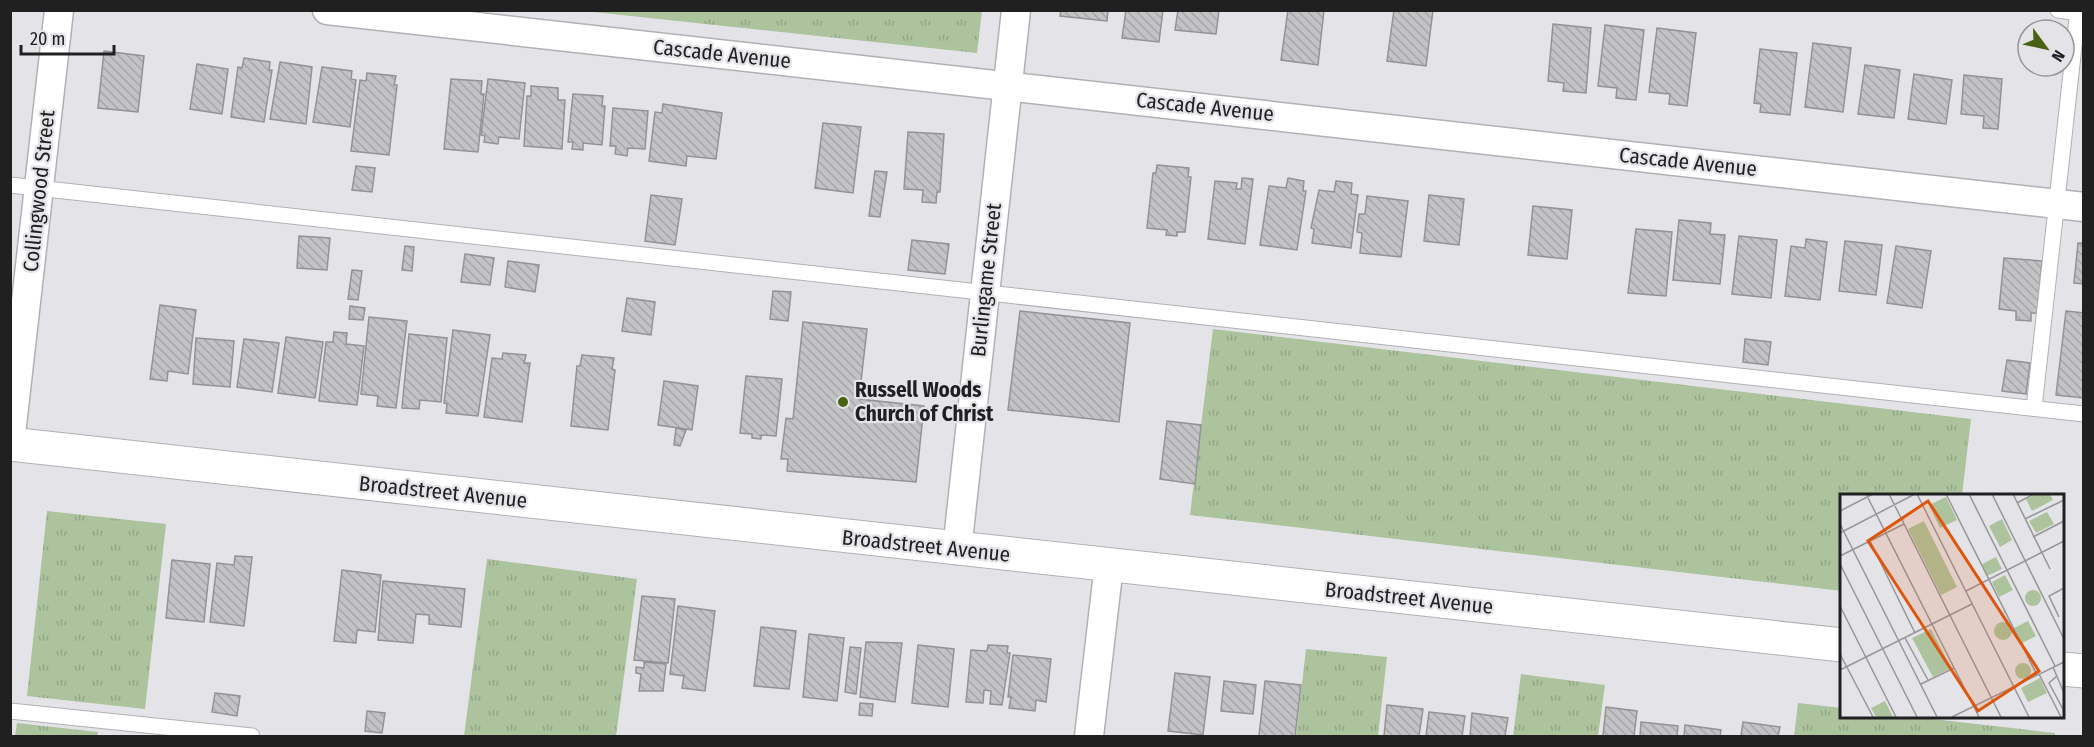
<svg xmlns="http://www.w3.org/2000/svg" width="2094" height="747" viewBox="0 0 2094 747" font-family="'Fira Sans Condensed',sans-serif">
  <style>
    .grass { fill: url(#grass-tufts) }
    .building { fill: url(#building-back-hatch); stroke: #939396; stroke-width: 1.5 }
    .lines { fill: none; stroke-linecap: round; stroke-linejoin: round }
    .lane-casing { stroke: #b1b1b5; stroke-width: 17 }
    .street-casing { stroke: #b1b1b5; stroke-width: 31 }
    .secondary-casing { stroke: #b1b1b5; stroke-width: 35 }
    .lane { stroke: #fff; stroke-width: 15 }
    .street { stroke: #fff; stroke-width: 28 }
    .secondary { stroke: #fff; stroke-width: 33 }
    .poi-dot { fill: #496212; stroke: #e4e4e8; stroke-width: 2 }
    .labels { text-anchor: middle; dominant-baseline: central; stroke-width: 4.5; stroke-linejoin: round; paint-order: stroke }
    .street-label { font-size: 21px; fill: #202021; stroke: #e4e4e8 }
    .poi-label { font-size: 21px; font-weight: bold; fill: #202021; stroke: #e4e4e8; text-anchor: start }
    .inset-road { fill: none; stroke: #969698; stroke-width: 1.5 }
    .view { fill: #de560d; fill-opacity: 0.15; stroke: #de560d; stroke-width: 3 }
    .inset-edge { fill: none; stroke: #202021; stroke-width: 3 }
  </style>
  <defs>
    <pattern id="grass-tufts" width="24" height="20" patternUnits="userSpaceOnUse" patternTransform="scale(1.5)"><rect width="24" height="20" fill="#acc39e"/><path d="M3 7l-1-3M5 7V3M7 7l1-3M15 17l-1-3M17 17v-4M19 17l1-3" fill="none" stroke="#94a788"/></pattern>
    <pattern id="building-back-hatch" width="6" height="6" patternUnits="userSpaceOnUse" patternTransform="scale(1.5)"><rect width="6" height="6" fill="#c3c3c6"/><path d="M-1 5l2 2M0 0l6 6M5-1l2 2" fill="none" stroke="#a7a7aa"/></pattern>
  </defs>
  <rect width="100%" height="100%" fill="#e4e4e8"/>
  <g class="grass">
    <path d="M584,11H982L977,53Z"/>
    <path d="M1213,329L1971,419L1962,495H1842V591L1190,515Z"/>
    <path d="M47,511L166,524L145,709L27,696Z"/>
    <path d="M487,559L637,579L616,736H464Z"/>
    <path d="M1306,649L1387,657L1378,736H1296Z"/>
    <path d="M1521,674L1605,685L1598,736H1513Z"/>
    <path d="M1798,703L1842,708V716H1906L2055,733V736H1794Z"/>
    <path d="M17,723L98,732L97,736H15Z"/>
  </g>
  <g class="building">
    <path d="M1061,10H1108L1107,21L1060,16Z"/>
    <path d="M1126,10H1163L1159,42L1122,38Z"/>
    <path d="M1178,10H1219L1216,34L1175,30Z"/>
    <path d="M1288,10H1324L1318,65L1281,60Z"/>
    <path d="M1394,10H1433L1426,66L1387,61Z"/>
    <path d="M1553,24L1591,28L1586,93L1563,91L1564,83L1548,81Z"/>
    <path d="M1605,25L1644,30L1636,100L1616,98L1617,88L1598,86Z"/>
    <path d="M1657,28L1696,33L1687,106L1669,104L1670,94L1649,92Z"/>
    <path d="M1813,43L1851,48L1843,112L1805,107Z"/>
    <path d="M1760,49L1797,53L1790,115L1760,112L1761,104L1754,103Z"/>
    <path d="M104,51L144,56L138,112L98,108Z"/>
    <path d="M244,58L270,62L269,70H272L264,122L231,117L238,67L242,68Z"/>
    <path d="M280,62L312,67L306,124L270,119Z"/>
    <path d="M197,64L228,69L222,114L190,109Z"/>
    <path d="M1865,65L1900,70L1894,118L1858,114Z"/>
    <path d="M322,67L352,71L351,79L356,80L350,127L313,122Z"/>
    <path d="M367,73L396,76L394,85H397L389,155L351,151L360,80L366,81Z"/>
    <path d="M1914,74L1952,80L1946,124L1908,119Z"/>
    <path d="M1964,75L2002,79L1998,129L1983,128L1984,116L1961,114Z"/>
    <path d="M451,79L482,81L481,94H484L478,152L444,149Z"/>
    <path d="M488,79L525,83L519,139L499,137L498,144L484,142L485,136L481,135Z"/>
    <path d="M531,86L558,88V100H565L562,149L524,146L527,96H531Z"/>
    <path d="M573,94L603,96L602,106H605L602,145L583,143V150L572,149L573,142H568Z"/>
    <path d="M663,104L722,113L716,159L687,156L686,166L649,161L655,112L662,113Z"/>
    <path d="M613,108L648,111L645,149L628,148L627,156L615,154L616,146H610Z"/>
    <path d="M823,123L861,127L853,193L815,188Z"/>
    <path d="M908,132L944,134L940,192H937L936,203L922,202L923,190L904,189Z"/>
    <path d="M1157,165L1189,168L1188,177H1191L1185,232H1177V236L1166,235L1167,230L1147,228L1153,173H1156Z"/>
    <path d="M356,166L375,168L372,192L352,190Z"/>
    <path d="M875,171L887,172L880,217L869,216Z"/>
    <path d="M1242,178L1253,179L1245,244L1208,239L1215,181L1237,183L1236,189H1241Z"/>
    <path d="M1288,178L1304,181L1303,191H1306L1297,250L1260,245L1269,186L1286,188Z"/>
    <path d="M1336,181L1352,183L1351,194L1358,195L1351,248L1312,243L1314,229L1311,228L1319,190L1334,192Z"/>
    <path d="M651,195L682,199L675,245L645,241Z"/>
    <path d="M1429,195L1464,199L1459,245L1424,241Z"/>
    <path d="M1367,196L1408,201L1401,257L1360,253L1362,233L1357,232L1359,214H1365Z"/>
    <path d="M1533,206L1572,210L1567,259L1528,255Z"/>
    <path d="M1679,220L1711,223L1710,234L1725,235L1720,284L1673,280Z"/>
    <path d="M1636,229L1672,232L1666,296L1628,293Z"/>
    <path d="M299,236L330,238L327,270L297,268Z"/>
    <path d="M1739,236L1777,240L1771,298L1732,294Z"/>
    <path d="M1806,239L1827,242L1820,300L1785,296L1791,246L1805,248Z"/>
    <path d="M912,240L949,244L945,274L908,270Z"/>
    <path d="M1845,241L1882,245L1876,295L1839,291Z"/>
    <path d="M2078,243H2084V284L2074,283Z"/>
    <path d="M405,246L414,247L412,271L402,270Z"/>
    <path d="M1896,246L1931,251L1922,308L1887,303Z"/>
    <path d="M465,254L494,258L490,285L461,282Z"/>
    <path d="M2004,258L2042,261L2037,313H2031V321L2016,320V311L1999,309Z"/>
    <path d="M508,261L539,265L535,292L505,287Z"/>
    <path d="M352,270L362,271L358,300L348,299Z"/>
    <path d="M773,291L791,292L788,321L770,319Z"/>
    <path d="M627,298L655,302L651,335L622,331Z"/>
    <path d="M160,305L196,310L188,374L168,371L167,381L150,379Z"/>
    <path d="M350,306L365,308L363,320L349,319Z"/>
    <path d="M1020,311L1130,323L1119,422L1008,410Z"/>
    <path d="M2066,311L2084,313V398L2056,395Z"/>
    <path d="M369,317L407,321L396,408L377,406L378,396L361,394Z"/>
    <path d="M803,322L867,329L859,399L924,406L916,482L787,471L788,459H781L786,418L793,419Z"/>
    <path d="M453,330L490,335L478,416L446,413L447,404L444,403Z"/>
    <path d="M334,332L347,333L346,344L364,346L357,405L319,401L326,342H333Z"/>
    <path d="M409,334L447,338L441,402L420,400L419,409L402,408Z"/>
    <path d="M286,337L323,342L315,398L278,393Z"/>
    <path d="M196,338L234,341L230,387L193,384Z"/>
    <path d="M244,339L279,343L272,392L237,387Z"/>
    <path d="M1745,339L1771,342L1768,365L1743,362Z"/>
    <path d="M503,353L526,355L524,363H530L522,422L484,417L492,358L502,359Z"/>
    <path d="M582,355L614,358L612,369L615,370L608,430L571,426L577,366H580Z"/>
    <path d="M2007,360L2030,363L2026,394L2002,391Z"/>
    <path d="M746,376L782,379L776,436L761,435V439L752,438V434L740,433Z"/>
    <path d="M664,381L698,386L692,430L658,425Z"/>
    <path d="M1167,421L1201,425L1195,484L1160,479Z"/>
    <path d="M676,428L686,430L680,446L674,445Z"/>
    <path d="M235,556L252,557L244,626L210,622L217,563L234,565Z"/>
    <path d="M172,560L210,564L204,622L166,618Z"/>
    <path d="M342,570L381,575L375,632L357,630L356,643L334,641Z"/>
    <path d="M383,581L465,589L461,627L429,624V615L416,614L413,643L378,640Z"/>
    <path d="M642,596L675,599L668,663L634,660Z"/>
    <path d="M678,606L715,611L705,691L682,688L684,676L670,674Z"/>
    <path d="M761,627L796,631L789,689L754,686Z"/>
    <path d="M809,634L844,638L837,701L803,697Z"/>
    <path d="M866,642L902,643L895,702L860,697Z"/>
    <path d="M918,645L954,649L948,707L912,703Z"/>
    <path d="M988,645L1008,646L1007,653H1010L1002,705L990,704L991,691L984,690L983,703L966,702L971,650L987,651Z"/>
    <path d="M850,647L861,648L856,694L845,692Z"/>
    <path d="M1013,655L1051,659L1046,702L1036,700L1035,711L1009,708L1011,697H1008Z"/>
    <path d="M644,662L666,664L663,691H639L641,674L636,673V667L644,668Z"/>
    <path d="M1175,673L1210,677L1203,735L1168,731Z"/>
    <path d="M1224,681L1256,685L1253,714L1221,711Z"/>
    <path d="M1265,681L1301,685L1295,736H1259Z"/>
    <path d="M215,693L240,696L237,716L212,712Z"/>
    <path d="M860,703L873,704L872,716L859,715Z"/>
    <path d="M1387,705L1423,709L1419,736H1384Z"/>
    <path d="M1606,707L1637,711L1634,736H1603Z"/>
    <path d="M367,711L385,713L382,733L365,731Z"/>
    <path d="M1429,712L1465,716L1462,736H1426Z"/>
    <path d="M1472,713L1508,718L1505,736H1470Z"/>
    <path d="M1641,722L1678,726L1677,736H1640Z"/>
    <path d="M1743,722L1780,727L1778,736H1741Z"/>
    <path d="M1685,725L1721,730L1720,736H1684Z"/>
  </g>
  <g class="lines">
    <defs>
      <g id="lane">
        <path d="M2058,10L2078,13"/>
        <path d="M10,185L2084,414"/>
        <path d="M2034,408L2078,10"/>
        <path d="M10,711L252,736"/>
      </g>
      <g id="street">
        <path d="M327,10L2084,207"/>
        <path d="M10,443L59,10"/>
        <path d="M957,550L1016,10"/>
        <path d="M1089,736L1109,565"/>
      </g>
      <g id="secondary">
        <path d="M10,444L1842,645"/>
        <path d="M2062,669L2084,671"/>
      </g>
    </defs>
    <use href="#lane" class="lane-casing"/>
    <use href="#street" class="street-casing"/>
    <use href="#secondary" class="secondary-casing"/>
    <use href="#lane" class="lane"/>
    <use href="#street" class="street"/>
    <use href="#secondary" class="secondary"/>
  </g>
  <circle class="poi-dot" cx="843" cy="402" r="6"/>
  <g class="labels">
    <g class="street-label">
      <text transform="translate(722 54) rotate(6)">Cascade Avenue</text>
      <text transform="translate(1205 107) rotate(6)">Cascade Avenue</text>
      <text transform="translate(1688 162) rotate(6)">Cascade Avenue</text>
      <text transform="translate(39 191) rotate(-84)">Collingwood Street</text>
      <text transform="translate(986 280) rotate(-84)">Burlingame Street</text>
      <text transform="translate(443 492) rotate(6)">Broadstreet Avenue</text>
      <text transform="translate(926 546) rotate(6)">Broadstreet Avenue</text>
      <text transform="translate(1409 598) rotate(6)">Broadstreet Avenue</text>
    </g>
    <g class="poi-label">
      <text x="855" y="390">Russell Woods<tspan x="855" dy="24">Church of Christ</tspan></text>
    </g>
  </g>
  <g transform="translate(1840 494)">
    <rect width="224" height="224" fill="#e4e4e8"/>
    <path d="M196,0H210L213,6L192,17L186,5ZM106,3L117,26L100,34L89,11ZM207,18L214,30L196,39L189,27ZM162,25L172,46L160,53L149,32ZM84,27L117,93L101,101L68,35ZM156,63L162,75L147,82L142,70ZM165,81L173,96L159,103L152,88ZM185 104a8 8 0 1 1 16 0a8 8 0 1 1-16 0ZM188,127L196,142L182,149L174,134ZM154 137a9 9 0 1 1 18 0a9 9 0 1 1-18 0ZM91,135L111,174L93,183L72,144ZM175 177a8 8 0 1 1 16 0a8 8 0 1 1-16 0ZM200,184L207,199L188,208L181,194ZM45,207L53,223H36L31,214Z" fill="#acc39e"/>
    <path class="inset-road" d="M26,0L139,223M49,0L161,223M77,0L189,223M106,0L197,181M129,0L215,172M152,0L224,145M173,0L210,75M177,9L194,0M0,17L33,0M185,25L224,6M0,30L97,223M0,39L75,0M193,43L224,27M30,47L75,139M0,62L64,30M0,70L77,223M126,97L224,47M0,112L56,223M219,123L209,102L224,94M65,144L88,186M0,160L33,223M213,173L224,199M0,176L132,110M199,180L221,223M217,182L209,189L224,217M81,190L114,174M112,223L224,168"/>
    <path class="view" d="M88,7L199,177L138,217L28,47Z"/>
    <rect width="224" height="224" class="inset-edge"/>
  </g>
  <rect width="2094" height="747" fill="none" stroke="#202021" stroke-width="24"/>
  <g transform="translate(2046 48) rotate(123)"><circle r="28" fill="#e4e4e8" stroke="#969698" stroke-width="1.5"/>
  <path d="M0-4.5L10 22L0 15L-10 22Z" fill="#496212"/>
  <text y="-9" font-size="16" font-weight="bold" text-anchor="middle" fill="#202021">N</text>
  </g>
  <path d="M21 45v9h93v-9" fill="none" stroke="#202021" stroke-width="3"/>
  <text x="30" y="45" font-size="18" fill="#202021" stroke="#e4e4e8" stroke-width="4.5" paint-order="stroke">20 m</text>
</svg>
